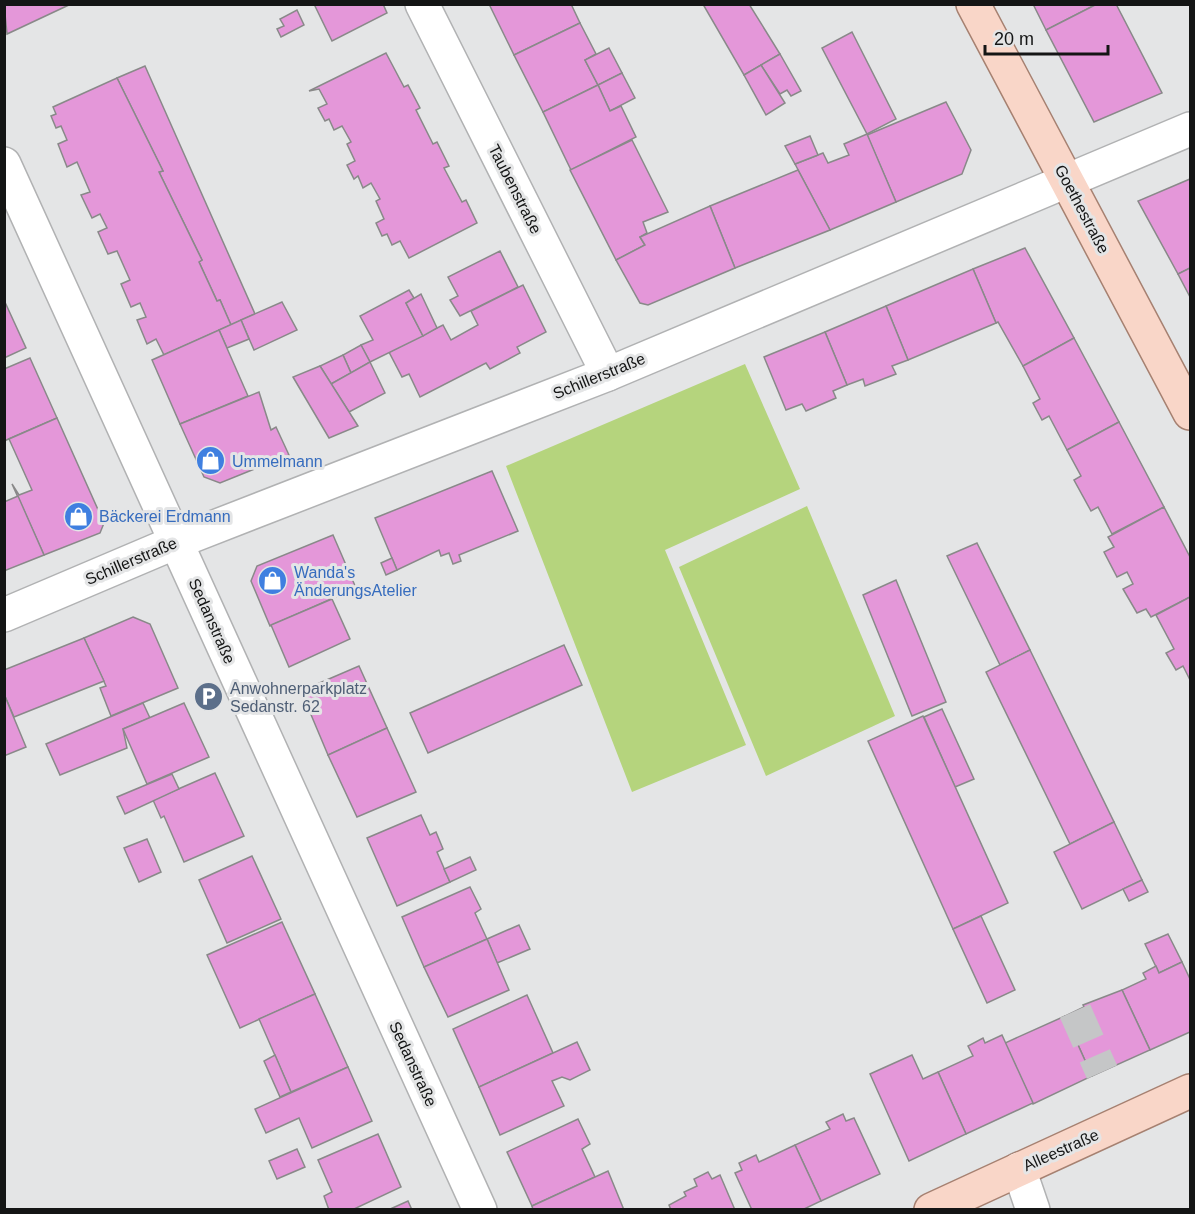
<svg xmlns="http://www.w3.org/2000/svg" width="1195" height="1214" viewBox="0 0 1195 1214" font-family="Helvetica,sans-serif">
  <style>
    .green { fill: #b5d47d }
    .building { fill: #e497d9; stroke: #898989; stroke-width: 1.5 }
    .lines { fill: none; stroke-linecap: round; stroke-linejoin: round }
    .minor-tunnel { stroke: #c5c6c7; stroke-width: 33; stroke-dasharray: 33 16; stroke-linecap: butt }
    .minor-casing { stroke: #b1b2b3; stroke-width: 36 }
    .major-casing { stroke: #a68171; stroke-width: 36 }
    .minor { stroke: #fff; stroke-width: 33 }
    .major { stroke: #f9d6c8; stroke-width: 33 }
    .labels { text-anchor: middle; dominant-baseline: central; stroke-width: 6; stroke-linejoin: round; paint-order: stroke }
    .street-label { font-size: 16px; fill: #141515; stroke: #e4e5e6 }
    .shop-label { font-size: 16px; fill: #366cbe; stroke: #e4e5e6; text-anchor: start }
    .service-label { font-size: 16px; fill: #4e5e75; stroke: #e4e5e6; text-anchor: start }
  </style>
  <rect width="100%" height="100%" fill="#e4e5e6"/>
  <g class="green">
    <path d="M745,364L800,489L665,550L746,745L632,792L506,466Z"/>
    <path d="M807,506L895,716L766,776L679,567Z"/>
  </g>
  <g class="building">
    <path d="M4,4H71L7,34Z"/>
    <path d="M314,4H383L387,13L332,41Z"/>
    <path d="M489,4H571L580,23L514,55Z"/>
    <path d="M707,4H749L780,54L744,75L704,6Z"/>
    <path d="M1033,4H1097L1046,30Z"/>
    <path d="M1097,4H1116L1162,93L1094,122L1046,30Z"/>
    <path d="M297,10L304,25L281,37L277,29L284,26L280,19Z"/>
    <path d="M580,23L596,54L585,60L598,85L543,112L514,55Z"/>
    <path d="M852,32L896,119L867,134L822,48Z"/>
    <path d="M609,48L622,73L598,85L585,60Z"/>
    <path d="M386,53L404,87L408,85L420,108L416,110L433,144L437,142L449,166L444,168L462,202L466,200L477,223L409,258L400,241L392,245L387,234L382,236L376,223L384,219L376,201L380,199L371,183L363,188L358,176L354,179L347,165L355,161L347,144L351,142L342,126L334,130L329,119L325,121L318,108L327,104L319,89L309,91Z"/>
    <path d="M780,54L801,91L791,96L787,90L780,94L761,65Z"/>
    <path d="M761,65L785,103L766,115L744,75Z"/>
    <path d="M145,66L255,314L231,325L220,300L217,301L199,262L202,260L159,172L163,171L117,78Z"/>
    <path d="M622,73L635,98L610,111L598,85Z"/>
    <path d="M117,78L163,171L159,172L202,260L199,262L217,301L220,300L231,325L164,355L156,339L147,344L137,320L146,317L140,303L131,307L121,284L130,280L117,251L108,254L98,232L107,228L100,214L92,218L81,195L90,192L77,162L67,167L58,144L67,140L61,126L56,128L51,116L56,114L53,107Z"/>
    <path d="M598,85L610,111L621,106L636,137L571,170L543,112Z"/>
    <path d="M946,102L971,150L962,174L896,202L867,135Z"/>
    <path d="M867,134L896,202L830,230L795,164L823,153L828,163L849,155L844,144Z"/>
    <path d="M810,136L818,155L795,164L785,146Z"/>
    <path d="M632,140L668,212L643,222L647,233L640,237L645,245L616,260L570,170Z"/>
    <path d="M798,170L830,230L735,268L710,206Z"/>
    <path d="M1190,179V268L1178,274L1138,201Z"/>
    <path d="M710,206L735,268L648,305L640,303L616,260L645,245L640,237Z"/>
    <path d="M1025,248L1074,338L1023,366L998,322L996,323L973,269Z"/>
    <path d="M500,251L518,287L460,316L450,300L458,296L448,277Z"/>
    <path d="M1190,268V297L1178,274Z"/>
    <path d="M973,269L996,323L908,360L886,306Z"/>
    <path d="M523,285L546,332L517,347L520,353L490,369L486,363L420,397L409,374L402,377L389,352L443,325L451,340L478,325L471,311Z"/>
    <path d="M409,290L414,298L406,303L423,336L370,362L361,345L373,340L360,316Z"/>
    <path d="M421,294L437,328L423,336L406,303Z"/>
    <path d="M4,300L26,348L4,358Z"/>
    <path d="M282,302L297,330L254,350L241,320Z"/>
    <path d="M886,306L908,360L892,366L896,374L865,386L863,379L847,385L825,332Z"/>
    <path d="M241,320L249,339L227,348L219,330Z"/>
    <path d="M219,330L248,396L180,424L152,360Z"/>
    <path d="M825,332L847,385L833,391L836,398L806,411L802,404L786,410L764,357Z"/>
    <path d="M1074,338L1119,422L1067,450L1049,416L1042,420L1033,403L1040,399L1023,366Z"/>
    <path d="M361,345L370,362L351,373L343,355Z"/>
    <path d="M343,355L351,373L331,384L320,366Z"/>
    <path d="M30,358L57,418L4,441V369Z"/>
    <path d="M370,362L385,393L349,412L331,384Z"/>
    <path d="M320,366L358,426L329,438L293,377Z"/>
    <path d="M259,392L271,430L276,427L289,455L220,483L204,477L180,424Z"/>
    <path d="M57,418L104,523L100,533L44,555L12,484L19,495L32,490L9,439Z"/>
    <path d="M1119,422L1164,507L1112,534L1098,507L1091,511L1074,480L1081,476L1067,450Z"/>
    <path d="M492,471L518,531L459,555L461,561L453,564L449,553L441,556L439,550L397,570L375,518Z"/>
    <path d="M18,496L44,555L4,571V502Z"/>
    <path d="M1164,507L1190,557V597L1151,617L1146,609L1137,613L1123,589L1133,584L1127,572L1117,577L1104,552L1114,547L1108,537Z"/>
    <path d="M333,535L356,588L270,626L251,581L257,566Z"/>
    <path d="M977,543L1030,650L1000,665L947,556Z"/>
    <path d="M392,558L397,570L386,575L381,563Z"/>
    <path d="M896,580L946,702L912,716L863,595Z"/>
    <path d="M1190,597V680L1183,666L1176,670L1166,653L1174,649L1156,615Z"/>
    <path d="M332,599L350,639L289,667L271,625Z"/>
    <path d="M133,617L150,624L178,688L111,716L100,688L106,686L84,638Z"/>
    <path d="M84,638L104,681L14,717L4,694V670Z"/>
    <path d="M564,645L582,685L428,753L410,713Z"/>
    <path d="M1030,650L1114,822L1070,844L986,672Z"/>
    <path d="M359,666L387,728L328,755L301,691Z"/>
    <path d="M4,694L26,747L4,756Z"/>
    <path d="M143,703L150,718L123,729L127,748L60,775L46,744Z"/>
    <path d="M184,703L209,757L147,784L123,729Z"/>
    <path d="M942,709L974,779L955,787L924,717Z"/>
    <path d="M923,716L1008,903L953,929L868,741Z"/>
    <path d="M387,728L416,792L357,817L328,755Z"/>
    <path d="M215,773L244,836L184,862L164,816L161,818L153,800Z"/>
    <path d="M172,774L179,789L125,814L117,797Z"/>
    <path d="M421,815L430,835L436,832L443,849L437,852L450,882L397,906L367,838Z"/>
    <path d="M1114,822L1142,880L1082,909L1054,852Z"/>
    <path d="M147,839L161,872L139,882L124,848Z"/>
    <path d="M252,856L281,919L227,943L199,880Z"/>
    <path d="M470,857L476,870L450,882L444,869Z"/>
    <path d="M1142,880L1148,892L1129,901L1123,889Z"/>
    <path d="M470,887L481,909L475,913L487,939L424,967L402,917Z"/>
    <path d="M981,916L1015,990L987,1003L953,929Z"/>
    <path d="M282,922L315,994L240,1028L207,955Z"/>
    <path d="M519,925L530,949L497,963L487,939Z"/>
    <path d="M1168,934L1182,962L1159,973L1145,944Z"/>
    <path d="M487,939L509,990L448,1017L424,967Z"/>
    <path d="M1182,962L1190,979V1032L1150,1050L1122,990L1146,979L1143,973L1156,966L1159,973Z"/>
    <path d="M1122,990L1150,1050L1092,1076L1065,1016L1084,1007L1083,1005Z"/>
    <path d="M315,994L348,1067L291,1092L259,1019Z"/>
    <path d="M527,995L553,1053L479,1087L453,1029Z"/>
    <path d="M1065,1016L1092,1076L1033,1104L1005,1043Z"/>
    <path d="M1002,1035L1033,1103L966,1134L938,1072L973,1056L968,1046L983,1038L985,1043Z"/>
    <path d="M577,1042L590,1070L570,1080L562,1077L552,1081L564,1106L500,1135L479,1087Z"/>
    <path d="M275,1055L291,1092L280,1097L264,1061Z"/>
    <path d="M912,1055L923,1079L938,1072L966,1134L909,1161L870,1074Z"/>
    <path d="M348,1067L372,1121L312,1148L299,1118L266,1133L255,1109Z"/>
    <path d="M843,1114L846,1121L854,1118L880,1174L821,1201L795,1145L830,1129L826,1122Z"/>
    <path d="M578,1119L590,1144L582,1149L595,1177L532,1206L507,1152Z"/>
    <path d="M378,1134L401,1187L352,1210H329L324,1196L332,1192L318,1160Z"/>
    <path d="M795,1145L821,1201L802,1210H752L735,1173L742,1170L739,1163L756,1155L759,1162Z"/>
    <path d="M297,1149L305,1167L277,1179L269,1161Z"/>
    <path d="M608,1171L624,1210H533L532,1206Z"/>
    <path d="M708,1172L712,1179L720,1175L735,1210H671L669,1205L686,1196L684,1192L697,1186L694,1179Z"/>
    <path d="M408,1201L412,1210H388Z"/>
  </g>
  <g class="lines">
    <path class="minor-tunnel" d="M1075,1011L1102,1072"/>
    <defs>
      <g id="minor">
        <path d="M422,4L608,374"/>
        <path d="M4,164L480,1210"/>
        <path d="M4,615L176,542L608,374L1190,129"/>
        <path d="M1019,1169L1033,1210"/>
      </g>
      <g id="major">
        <path d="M973,4L1190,413"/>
        <path d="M931,1210L1190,1091"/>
      </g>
    </defs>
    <use href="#minor" class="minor-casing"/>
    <use href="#major" class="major-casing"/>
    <use href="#minor" class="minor"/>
    <use href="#major" class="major"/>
  </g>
  <defs>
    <symbol id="shop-disc" viewBox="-11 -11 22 22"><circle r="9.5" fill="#3f7fe0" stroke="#e4e5e6"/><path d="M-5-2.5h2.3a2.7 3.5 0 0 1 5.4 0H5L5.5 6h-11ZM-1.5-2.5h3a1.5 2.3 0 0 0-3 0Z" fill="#fff"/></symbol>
    <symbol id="parking-disc" viewBox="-11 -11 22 22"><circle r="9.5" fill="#5c6f8a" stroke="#e4e5e6"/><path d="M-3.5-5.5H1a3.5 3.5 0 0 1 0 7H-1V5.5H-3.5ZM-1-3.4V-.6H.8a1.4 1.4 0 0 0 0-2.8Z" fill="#fff"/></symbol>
  </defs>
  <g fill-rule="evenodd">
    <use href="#shop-disc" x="194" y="444" width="33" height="33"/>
    <use href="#shop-disc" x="62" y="500" width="33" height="33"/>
    <use href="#shop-disc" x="256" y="564" width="33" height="33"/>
    <use href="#parking-disc" x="192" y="680" width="33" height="33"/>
  </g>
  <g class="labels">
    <g class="street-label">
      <text transform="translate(515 189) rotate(63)">Taubenstraße</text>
      <text transform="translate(1082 209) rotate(62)">Goethestraße</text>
      <text transform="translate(599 376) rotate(-22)">Schillerstraße</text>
      <text transform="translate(131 561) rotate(-23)">Schillerstraße</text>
      <text transform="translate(212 621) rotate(66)">Sedanstraße</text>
      <text transform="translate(413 1064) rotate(65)">Sedanstraße</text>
      <text transform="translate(1061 1150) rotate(-24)">Alleestraße</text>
    </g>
    <g class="shop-label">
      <text x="232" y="461">Ummelmann</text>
      <text x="99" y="516">Bäckerei Erdmann</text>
      <text x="294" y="572">Wanda's<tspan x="294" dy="18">ÄnderungsAtelier</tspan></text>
    </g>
    <g class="service-label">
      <text x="230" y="688">Anwohnerparkplatz<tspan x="230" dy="18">Sedanstr. 62</tspan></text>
    </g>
  </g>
  <rect width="1195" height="1214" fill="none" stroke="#141515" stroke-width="12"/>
  <path d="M985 45v9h123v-9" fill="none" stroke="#141515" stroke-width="3"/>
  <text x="994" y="45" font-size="18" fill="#141515" stroke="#e4e5e6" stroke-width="4.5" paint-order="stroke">20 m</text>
</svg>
